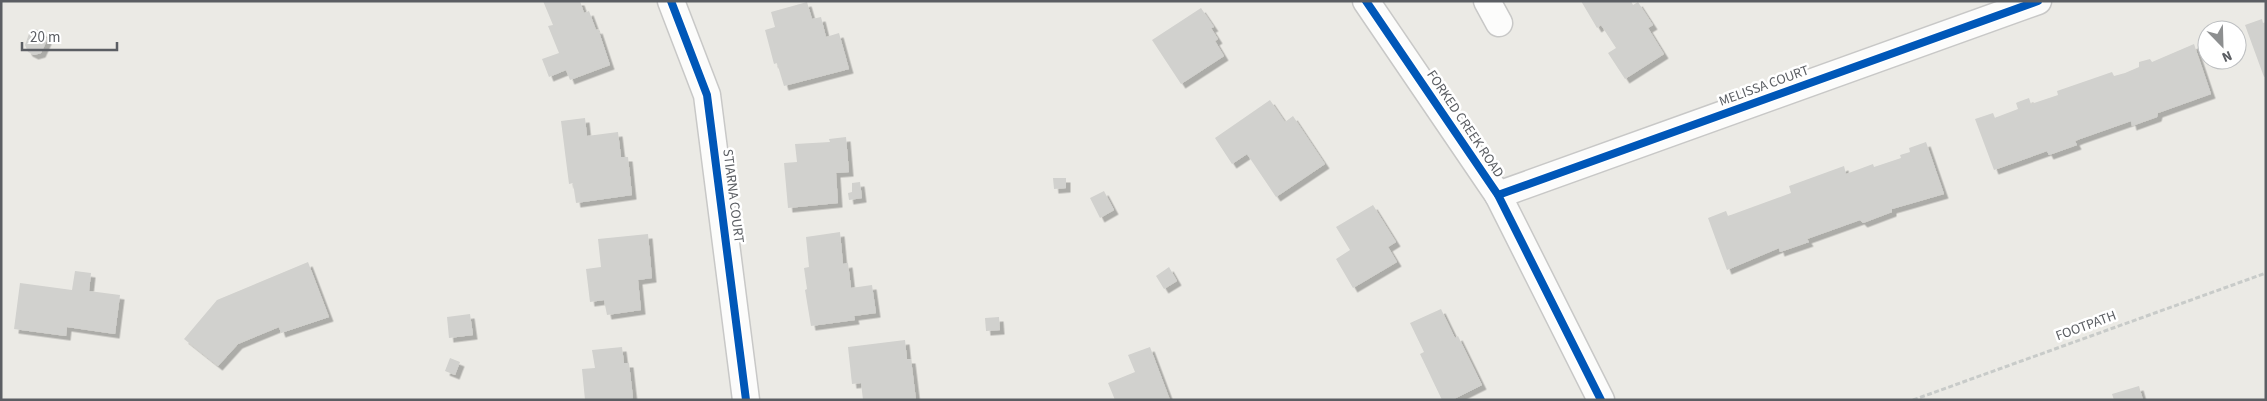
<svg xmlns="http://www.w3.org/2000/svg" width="2267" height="401" viewBox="0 0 2267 401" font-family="'Source Sans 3',sans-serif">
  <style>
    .building { fill: #d1d1ce; filter: url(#shadow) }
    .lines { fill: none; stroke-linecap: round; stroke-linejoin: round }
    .street-casing { stroke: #c8c8c7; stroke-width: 29 }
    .path { stroke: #c8cbc9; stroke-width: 3; stroke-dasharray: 5 2.5; stroke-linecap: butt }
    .street { stroke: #fcfcfb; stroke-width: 26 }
    .cycleway-casing { stroke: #fff; stroke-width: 11 }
    .cycleway { stroke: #0057b8; stroke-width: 8 }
    .labels { text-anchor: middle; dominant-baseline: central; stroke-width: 5; stroke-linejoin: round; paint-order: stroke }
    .street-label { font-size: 14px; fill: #5b5e63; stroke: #fff }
  </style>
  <defs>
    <filter id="shadow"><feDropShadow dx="4.5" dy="4.5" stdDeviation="0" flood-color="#0004"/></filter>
  </defs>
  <rect width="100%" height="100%" fill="#ebeae5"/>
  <g class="building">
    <path d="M543,1H580L584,13L589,11L596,30L598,29L610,65L570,80L566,70L549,77L542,59L559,53L548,26L553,25Z"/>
    <path d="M1581,1H1631L1633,5L1638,2L1653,25L1648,28L1664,54L1625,79L1608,53L1616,48L1601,25L1597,28Z"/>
    <path d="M807,2L812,19L821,17L826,37L839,33L849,69L784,86L777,63L774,64L765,30L775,27L771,12Z"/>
    <path d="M1201,8L1214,27L1211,28L1218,39L1215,41L1224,56L1181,84L1152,40Z"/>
    <path d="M2262,19L2263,23L2266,22V76L2264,77L2245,25Z"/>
    <path d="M35,29L43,32L47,40L41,53L34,55L28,52L25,45L30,31Z"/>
    <path d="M2194,44L2211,94L2158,113L2157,117L2132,126L2131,121L2080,139L2075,141L2077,145L2049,155L2047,151L1994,170L1975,119L1993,113L1995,118L1997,117L2018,109L2016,103L2018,102L2029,98L2031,104L2058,95L2057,91L2112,72L2114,76L2125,73L2139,67V62L2150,59L2152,62Z"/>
    <path d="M1270,100L1285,122L1293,116L1325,164L1276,197L1247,154L1232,164L1215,138Z"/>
    <path d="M585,118L587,136L618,132L621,157H628L632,195L576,203L573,183L569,184L561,121Z"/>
    <path d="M846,137L849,172L836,173L838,203L788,208L784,163L797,162L795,144L830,142L829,139Z"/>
    <path d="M1926,142L1944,194L1892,209V212L1863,223L1860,220L1807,239L1809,242L1780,252L1779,248L1727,270L1708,218L1726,211L1728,216L1791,193L1789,186L1844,166L1846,174L1873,164L1874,167L1901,158L1900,155L1910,152L1909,148Z"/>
    <path d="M1053,178H1066V188L1054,189Z"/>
    <path d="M860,182L862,198L849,200L848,193L852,192V183Z"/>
    <path d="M1104,191L1114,210L1100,218L1090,198Z"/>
    <path d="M1373,205L1396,242L1388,247L1397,262L1353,288L1336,259L1350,250L1336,227Z"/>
    <path d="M840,232L843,264L848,263L851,288L872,285L876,313L854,316L855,320L811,326L805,290L807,289L804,268L809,267L806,237Z"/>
    <path d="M648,234L652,278L638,280L641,310L607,315L604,300L590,302L586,269L601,267L598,239Z"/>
    <path d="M308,262L329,317L281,333L279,327L238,344L218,366L184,339L217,300Z"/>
    <path d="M1169,267L1177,281L1164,289L1156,276Z"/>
    <path d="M75,271L91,273L89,291L120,295L115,334L67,327L66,336L14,329L20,283L72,290Z"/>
    <path d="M1441,309L1455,338L1458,336L1482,385L1452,400H1442L1420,354L1424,352L1410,323Z"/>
    <path d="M470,314L473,335L449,338L447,317Z"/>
    <path d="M999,317L1000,330L986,331L985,318Z"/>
    <path d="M905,340L907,359H911L916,400H863L861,383L852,384L848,347Z"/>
    <path d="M622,347L624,363H629L633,398L626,400H585L582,369L595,368L592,350Z"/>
    <path d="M1150,347L1170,400H1115L1108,383L1135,372L1128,355Z"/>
    <path d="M450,358L460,362L455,375L445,371Z"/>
    <path d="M2139,386L2143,400H2114L2112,394Z"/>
  </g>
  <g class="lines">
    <defs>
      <g id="street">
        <path d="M671,1L707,95L746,400"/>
        <path d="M1366,1L1498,195L1601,400"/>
        <path d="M1487,1L1499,23"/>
        <path d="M1498,195L2038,1"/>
      </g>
    </defs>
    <use href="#street" class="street-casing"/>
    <path class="path" d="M1913,400L2266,273"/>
    <use href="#street" class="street"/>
    <defs>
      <g id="cycleway">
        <path d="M671,1L707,95L746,400"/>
        <path d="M1366,1L1498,195L1601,400"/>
        <path d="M1498,195L2038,1"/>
      </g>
    </defs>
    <use href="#cycleway" class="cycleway-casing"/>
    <use href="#cycleway" class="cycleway"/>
  </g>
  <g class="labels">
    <g class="street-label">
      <text transform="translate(1764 86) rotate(-20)">MELISSA COURT</text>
      <text transform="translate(1465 124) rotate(56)">FORKED CREEK ROAD</text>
      <text transform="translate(733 196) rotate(83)">STIARNA COURT</text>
      <text transform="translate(2086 326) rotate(-20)">FOOTPATH</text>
    </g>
  </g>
  <rect width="2267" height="401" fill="none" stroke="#5b5e63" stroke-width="5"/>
  <g transform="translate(2222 45) rotate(157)"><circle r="24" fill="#ffffff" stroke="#bdbfc1"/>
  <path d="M0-4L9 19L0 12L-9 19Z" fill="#8d8f90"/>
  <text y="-8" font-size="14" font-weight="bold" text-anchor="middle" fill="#5b5e63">N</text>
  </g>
  <path d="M22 42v8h95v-8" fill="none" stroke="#5b5e63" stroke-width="2.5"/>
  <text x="30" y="42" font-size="15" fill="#5b5e63" stroke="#ffffff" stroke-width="4" paint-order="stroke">20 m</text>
</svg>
